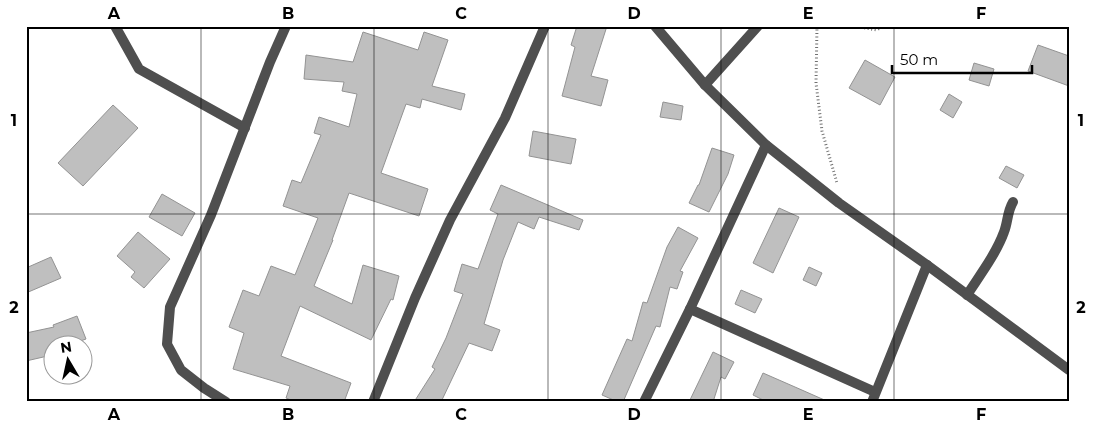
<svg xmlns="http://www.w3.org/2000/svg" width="1095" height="428" viewBox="0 0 1095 428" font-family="Montserrat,sans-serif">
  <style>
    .building { fill: #bfbfbf; stroke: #939393 }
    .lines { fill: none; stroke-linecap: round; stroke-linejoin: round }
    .path { stroke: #717171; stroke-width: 3; stroke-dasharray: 1 2.5; stroke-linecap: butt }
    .street { stroke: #4f4f4f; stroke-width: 10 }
    .grid { fill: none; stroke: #000; stroke-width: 1; stroke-opacity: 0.55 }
    .neatline { fill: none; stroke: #000; stroke-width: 2 }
    .grid-label { font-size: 16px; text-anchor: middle; font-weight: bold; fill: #000 }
  </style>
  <rect width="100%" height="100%" fill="#fff"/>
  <g class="building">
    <path d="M577,26H607L591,76L608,80L601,106L562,96L575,47L571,45Z"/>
    <path d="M363,32L418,50L424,32L448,40L432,86L465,94L461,110L422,99L420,108L406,104L381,173L428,189L419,216L349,193L332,240H333L314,286L352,304L363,265L399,276L393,300L391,299L371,340L300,306L281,356L351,383L344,402H296L286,398L290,386L233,369L244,333L229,327L243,290L259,296L271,266L295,275L318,218L283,206L292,180L301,183L321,135L314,133L319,117L349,127L357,94L342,91L344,82L304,79L306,55L353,62Z"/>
    <path d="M1038,45L1069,56V86L1028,71Z"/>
    <path d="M865,60L895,77L880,105L849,88Z"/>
    <path d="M974,63L994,69L989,86L969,80Z"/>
    <path d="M949,94L962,102L953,118L940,110Z"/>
    <path d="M663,102L683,106L681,120L660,117Z"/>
    <path d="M113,105L138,128L83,186L58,163Z"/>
    <path d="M533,131L576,139L571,164L529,156Z"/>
    <path d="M712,148L734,155L728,174L709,212L689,203L698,185H699Z"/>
    <path d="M1006,166L1024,175L1017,188L999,178Z"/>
    <path d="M501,185L583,220L579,230L539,217L534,229L518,222L503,260L484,324L500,330L492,351L469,343L441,402H414L435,369L432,367L446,338L463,294L454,291L462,264L478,269L498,214L490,210Z"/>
    <path d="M162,194L195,213L182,236L149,217Z"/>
    <path d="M779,208L799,217L773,273L753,263Z"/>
    <path d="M678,227L698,238L680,271L683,272L677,289L670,287L660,327L656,326L623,402H618L602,395L627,339L632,341L643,302L647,303L667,247Z"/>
    <path d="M138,232L170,259L144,288L131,277L135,272L117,256Z"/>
    <path d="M51,257L61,278L26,293V268Z"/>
    <path d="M809,267L822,273L816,286L803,280Z"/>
    <path d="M741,290L762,299L755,313L735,304Z"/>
    <path d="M77,316L86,339L67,346H52V355L26,361V333L54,327L53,325Z"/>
    <path d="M713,352L734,362L725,379L721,377L713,402H689Z"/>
    <path d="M763,373L795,387L829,402H767L753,395Z"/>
  </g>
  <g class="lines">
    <g class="path">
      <path d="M817,26L816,83L822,131L837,183"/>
      <path d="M854,26L877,30L882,26"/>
    </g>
    <g class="street">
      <path d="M115,26L139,69L245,128"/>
      <path d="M655,26L705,85L766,145L839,203L927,265L1069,370"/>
      <path d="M705,85L758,26"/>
      <path d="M967,295C980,275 996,254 1004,232C1008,222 1007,212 1013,202"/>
      <path d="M690,309L875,392"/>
      <path d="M226,402L204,388L181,370L167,344L170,307L211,215L270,62L286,26"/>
      <path d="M373,402L415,298L450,220L505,118L545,26"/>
      <path d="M644,402L690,309L766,145"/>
      <path d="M872,402L927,265"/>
    </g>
  </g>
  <path class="grid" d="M201,26V402M374,26V402M548,26V402M721,26V402M894,26V402M26,214H1069"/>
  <rect width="1095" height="428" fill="none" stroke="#ffffff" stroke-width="55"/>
  <g transform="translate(68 360) rotate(351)"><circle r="24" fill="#ffffff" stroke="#999999"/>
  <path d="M0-4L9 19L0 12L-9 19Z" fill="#000000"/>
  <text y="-8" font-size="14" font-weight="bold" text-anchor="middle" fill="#000000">N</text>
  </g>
  <path d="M892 65v8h140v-8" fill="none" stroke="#000000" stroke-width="2.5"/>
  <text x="900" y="65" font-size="15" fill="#000000" stroke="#ffffff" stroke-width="4" paint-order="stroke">50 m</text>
  <rect x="28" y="28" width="1040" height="372" class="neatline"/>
  <g class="grid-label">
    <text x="114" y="19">A</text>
    <text x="288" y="19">B</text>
    <text x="461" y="19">C</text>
    <text x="634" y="19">D</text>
    <text x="808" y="19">E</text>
    <text x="981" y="19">F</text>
    <text x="14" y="126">1</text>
    <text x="1081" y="126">1</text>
    <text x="14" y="313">2</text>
    <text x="1081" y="313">2</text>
    <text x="114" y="420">A</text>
    <text x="288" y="420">B</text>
    <text x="461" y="420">C</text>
    <text x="634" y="420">D</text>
    <text x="808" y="420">E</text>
    <text x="981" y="420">F</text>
  </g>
</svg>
